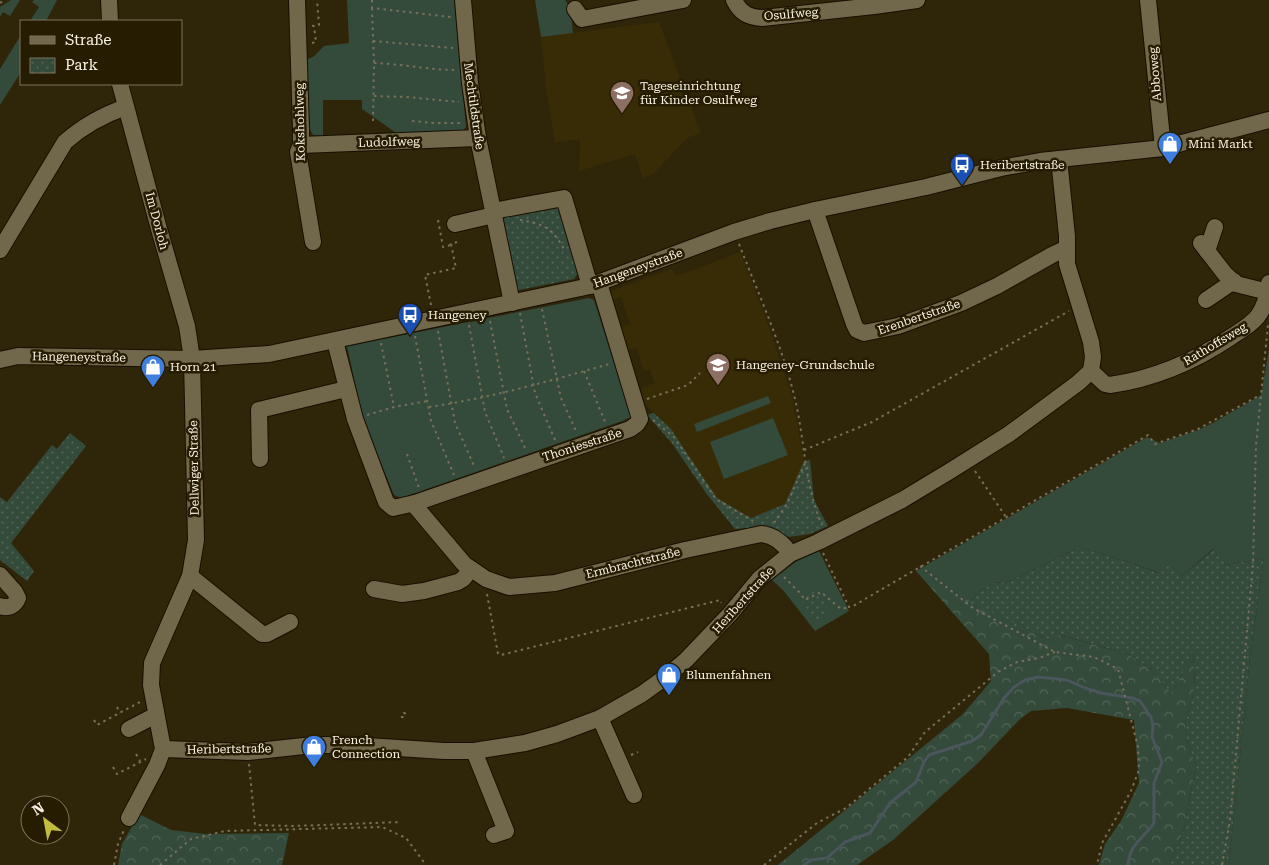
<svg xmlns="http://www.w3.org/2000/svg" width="1269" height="865" viewBox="0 0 1269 865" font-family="'Roboto Serif',serif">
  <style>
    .built { fill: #382c07 }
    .grass { fill: #344a3b }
    .forest { fill: url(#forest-crowns) }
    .park { fill: url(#park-dots) }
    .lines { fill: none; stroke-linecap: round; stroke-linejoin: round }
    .stream { stroke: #4b555c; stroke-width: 3 }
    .minor-casing { stroke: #170f00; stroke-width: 18 }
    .path { stroke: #776f58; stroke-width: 2; stroke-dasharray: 2.5 4; stroke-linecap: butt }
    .minor { stroke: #71674a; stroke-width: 16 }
    .labels { text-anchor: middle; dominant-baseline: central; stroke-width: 5; stroke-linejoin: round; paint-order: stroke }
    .street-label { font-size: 12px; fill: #f9f3e3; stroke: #251c02 }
    .poi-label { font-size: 12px; fill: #f9f3e3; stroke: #251c02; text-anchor: start }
  </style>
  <defs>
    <pattern id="forest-crowns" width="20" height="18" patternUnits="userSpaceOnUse" patternTransform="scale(1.25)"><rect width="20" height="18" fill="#344a3b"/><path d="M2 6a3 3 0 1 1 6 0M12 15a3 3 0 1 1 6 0" fill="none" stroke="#526557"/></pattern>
    <pattern id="park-dots" width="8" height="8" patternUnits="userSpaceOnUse" patternTransform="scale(1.25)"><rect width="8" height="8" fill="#344a3b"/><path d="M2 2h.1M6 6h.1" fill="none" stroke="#526557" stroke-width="1.8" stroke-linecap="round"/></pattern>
  </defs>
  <rect width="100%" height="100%" fill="#2f260a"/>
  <g class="built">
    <path d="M659,22L701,133L687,138L653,174L643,178L635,154L579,171L580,139L555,143L547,95L541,37Z"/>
    <path d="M740,252L768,324L792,396L804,461L785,504L751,518L717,498L671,429L645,404L641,388L655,383L650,369L644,371L637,348L628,350L620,328L630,324L621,297L612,300L609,292L671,269L677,276Z"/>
  </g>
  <g class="grass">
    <path d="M11,0H20L10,16L3,12L0,17V7Z"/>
    <path d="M34,0H57L46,21H30L39,7L32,2Z"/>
    <path d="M347,0H454L466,127L463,131L402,137L362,109V100H323V136L313,135L310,129L305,60L313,57L324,46L349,43Z"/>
    <path d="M535,0H565L570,7L573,33L541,37Z"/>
    <path d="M21,35V72L0,105V69Z"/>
    <path d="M589,298L594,300L631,417L622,421L401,498L394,495L363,420L347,346Z"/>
    <path d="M1269,349V865H1229L1250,656L1264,558L1226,565L1213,549L1182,576L1170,565L1160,573L1128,562L1080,547L1008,582L993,583L976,594L971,602L958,595L923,567L1147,437L1160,443L1198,430L1213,423L1261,395Z"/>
    <path d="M768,396L771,403L697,432L694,424Z"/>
    <path d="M773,418L788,455L724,479L710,442Z"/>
    <path d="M819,551L849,611L815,631L783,590L772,580L797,561Z"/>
  </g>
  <g class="forest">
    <path d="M923,567L958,595L1052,641L1056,634L1128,654L1151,669L1172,694L1193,649L1195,688L1185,724L1187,740L1196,766L1183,833L1169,865H1099L1105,844L1121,821L1139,783L1134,720L1067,708L1031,711L1020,719L978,763L893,840L857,865H778L963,714L991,681L989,654L916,571Z"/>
    <path d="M139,814L171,830L206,834L289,833L282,865H118L122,844Z"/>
  </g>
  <g class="park">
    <path d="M558,202L581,269L574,279L519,290L516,289L502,220L509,211Z"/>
    <path d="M654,413L671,429L717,498L751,518L785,504L804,461L810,460L814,500L828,526L810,534L789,537L763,527L735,529L706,493L671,442L647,415Z"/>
    <path d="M70,433L86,446L11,543L34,571L27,581L0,560V497L7,502L52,445L57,449Z"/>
    <path d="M1080,547L1128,562L1159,573L1170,564L1182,576L1214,549L1226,565L1264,558L1250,656L1229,865H1169L1183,833L1196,766L1187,740L1185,724L1195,688L1193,650L1172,694L1151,669L1128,654L1057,634L1052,641L971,602L976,594L993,583L1008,582Z"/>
    <path d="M818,589L830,614L815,622L801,599Z"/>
  </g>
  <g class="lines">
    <path class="stream" d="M804,865L811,860L827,858L845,842L870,833L890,803L916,782L924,762L929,755L972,741L981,735L1004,698L1014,687L1025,680L1038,677L1067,680L1085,688L1101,693L1132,698L1140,701L1151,717L1153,726L1152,737L1162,762L1154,783V823C1143,839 1130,843 1128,865"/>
    <defs>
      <g id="minor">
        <path d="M109,0L110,21"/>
        <path d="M297,0L301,129V145L298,152L313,242"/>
        <path d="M463,0L470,83L478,138L512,303"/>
        <path d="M734,0C740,13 748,17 762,18L874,6L917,0"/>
        <path d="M1148,0L1163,148"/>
        <path d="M575,9L582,19L683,0"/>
        <path d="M120,84L159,229L187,326L192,359L196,540L190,576L152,663L151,685L163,749L157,765L129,818"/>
        <path d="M301,145L478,138"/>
        <path d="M815,210L854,324L857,330L864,333L898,326L961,303L997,286L1052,255L1067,248"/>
        <path d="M493,211L564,198L590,286"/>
        <path d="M455,224L494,215"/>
        <path d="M1201,243L1225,274L1236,284L1268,292"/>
        <path d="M0,250L65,142C83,126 103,115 126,107"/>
        <path d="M1207,251L1215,227"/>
        <path d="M1206,300L1234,281"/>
        <path d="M335,341L355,419L386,502L393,508L415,503L416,507L464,564L486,579L509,587L555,583L685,550L761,534C773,535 784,543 790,554"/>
        <path d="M0,360L18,356L192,359L269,354L590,286L734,232L770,221L815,210L926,187L1001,168L1040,161L1163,148L1269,120"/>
        <path d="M1091,371L1105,384L1110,385C1153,379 1195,361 1231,337C1240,331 1251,325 1258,316C1265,306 1268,295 1269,283"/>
        <path d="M260,459L259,410L346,389"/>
        <path d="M415,503L630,429L637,424L640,419L599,283"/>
        <path d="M0,575L15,592L18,598C15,606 8,609 0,606"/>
        <path d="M190,576L262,634H267L290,622"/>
        <path d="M374,589L402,594L424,591L458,582L463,579L471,569"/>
        <path d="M600,718L634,795"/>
        <path d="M129,729L156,715"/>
        <path d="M163,749L248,752L313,745H352L444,751H474L525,743L557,734L600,718L642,694L667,676L686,660L730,614L759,579L790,554L818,542L902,500L950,471L1009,434L1078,383L1091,371L1093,357L1091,342L1067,264V236L1059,159"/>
        <path d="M474,751L506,831L494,835"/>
      </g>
    </defs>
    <use href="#minor" class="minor-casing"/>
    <g class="path">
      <path d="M372,0V8L451,17"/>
      <path d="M0,3L5,0"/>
      <path d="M372,8L374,63L373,125"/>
      <path d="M312,26L319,25L317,0"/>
      <path d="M373,41L453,48"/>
      <path d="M312,43L316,42L314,26"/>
      <path d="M374,63C402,64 429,70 456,70"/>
      <path d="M374,96L407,97L459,102"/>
      <path d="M412,121L434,123H462"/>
      <path d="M438,220L443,247L451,245"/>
      <path d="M520,220C545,224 553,229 565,251"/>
      <path d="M739,244C758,293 781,343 794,395C805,438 804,485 822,525"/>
      <path d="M431,305L425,275L456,268L451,244L457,242"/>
      <path d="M542,309L561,398L577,433"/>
      <path d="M520,313L535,393L555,440"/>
      <path d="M490,321L507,409L526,450"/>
      <path d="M469,325L485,412L504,458"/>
      <path d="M438,331L455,423L475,468"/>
      <path d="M415,336L431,421L454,475"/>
      <path d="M381,343L394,407"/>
      <path d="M584,371L606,424"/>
      <path d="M647,399L688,385L700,373"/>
      <path d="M429,407C490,398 550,381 609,364"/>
      <path d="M367,415L394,407L428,401"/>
      <path d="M653,420L674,437L716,499L753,521"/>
      <path d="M804,450L872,422L1069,311"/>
      <path d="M407,454L419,488"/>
      <path d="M975,471L1006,517"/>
      <path d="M774,523L787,504L806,461"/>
      <path d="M823,553L849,607L853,606L1148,435L1155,444L1198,429L1260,395"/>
      <path d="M920,566L973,608L1055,652L1094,657L1118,669L1138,747L1139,770L1131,791L1102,843L1097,865"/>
      <path d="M784,577L800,593L805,600L821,592L837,606L842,609L849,607"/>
      <path d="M487,594L498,654L501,655L720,600L721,603"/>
      <path d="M117,707L120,713"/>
      <path d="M401,717H404V713L407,714"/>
      <path d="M94,720L97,725L140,702"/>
      <path d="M136,754L140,761"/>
      <path d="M631,755L638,752"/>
      <path d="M249,764L255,825L294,826L401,822"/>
      <path d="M113,767L117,774L146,759"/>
      <path d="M114,865L118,844L124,830"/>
      <path d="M160,865L191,839L225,831L382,827L406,838L426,865"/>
      <path d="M764,865L817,823L846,808L863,794L908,757L925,732L998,672L1017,662L1039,658L1055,652"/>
      <path d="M1222,865L1230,820L1253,564L1256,445L1268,325"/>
    </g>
    <use href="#minor" class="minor"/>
  </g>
  <defs>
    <symbol id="school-pin" viewBox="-11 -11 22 30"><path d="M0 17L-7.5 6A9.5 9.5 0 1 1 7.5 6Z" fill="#8d6e63" stroke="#251c02"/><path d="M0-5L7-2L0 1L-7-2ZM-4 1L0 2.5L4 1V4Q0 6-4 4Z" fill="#fff"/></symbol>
    <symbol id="shop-pin" viewBox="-11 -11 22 30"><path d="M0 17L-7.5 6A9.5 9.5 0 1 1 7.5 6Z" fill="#3f7fe0" stroke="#251c02"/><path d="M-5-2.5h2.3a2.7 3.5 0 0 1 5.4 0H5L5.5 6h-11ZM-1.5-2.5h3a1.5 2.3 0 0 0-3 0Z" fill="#fff"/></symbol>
    <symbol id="bus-pin" viewBox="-11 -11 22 30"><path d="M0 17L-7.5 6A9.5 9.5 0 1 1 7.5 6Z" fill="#1a4fb4" stroke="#251c02"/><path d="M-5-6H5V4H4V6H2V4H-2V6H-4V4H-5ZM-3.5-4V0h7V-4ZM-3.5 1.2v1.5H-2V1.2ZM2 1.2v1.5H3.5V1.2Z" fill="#fff"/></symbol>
  </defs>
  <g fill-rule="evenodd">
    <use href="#school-pin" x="608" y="79" width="28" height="38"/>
    <use href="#shop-pin" x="1156" y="130" width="28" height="38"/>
    <use href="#bus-pin" x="948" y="151" width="28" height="38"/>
    <use href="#bus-pin" x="396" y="301" width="28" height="38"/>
    <use href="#school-pin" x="704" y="351" width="28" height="38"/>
    <use href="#shop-pin" x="139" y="353" width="28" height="38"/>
    <use href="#shop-pin" x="655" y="661" width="28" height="38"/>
    <use href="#shop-pin" x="300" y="733" width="28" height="38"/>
  </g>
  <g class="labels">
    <g class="street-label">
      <text transform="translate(791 14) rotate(-5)">Osulfweg</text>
      <text transform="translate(1155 74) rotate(-95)">Abboweg</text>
      <text transform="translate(474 106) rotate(82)">Mechtildstraße</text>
      <text transform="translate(300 122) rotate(-91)">Kokshohlweg</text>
      <text transform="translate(389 142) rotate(-2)">Ludolfweg</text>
      <text transform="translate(157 221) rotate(75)">Im Dorloh</text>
      <text transform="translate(638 268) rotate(-20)">Hangeneystraße</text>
      <text transform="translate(919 317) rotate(-19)">Erenbertstraße</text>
      <text transform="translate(1215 344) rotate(-31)">Rathoffsweg</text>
      <text transform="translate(79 357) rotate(1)">Hangeneystraße</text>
      <text transform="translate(582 445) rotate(-18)">Thoniesstraße</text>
      <text transform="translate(194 468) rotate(-91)">Dellwiger Straße</text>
      <text transform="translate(633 563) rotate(-14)">Ermbrachtstraße</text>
      <text transform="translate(743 600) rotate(-48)">Heribertstraße</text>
      <text transform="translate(229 749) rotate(-1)">Heribertstraße</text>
    </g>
    <g class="poi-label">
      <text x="640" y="86">Tageseinrichtung<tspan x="640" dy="14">für Kinder Osulfweg</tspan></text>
      <text x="1188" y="144">Mini Markt</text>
      <text x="980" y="165">Heribertstraße</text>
      <text x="428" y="315">Hangeney</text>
      <text x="736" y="365">Hangeney-Grundschule</text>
      <text x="170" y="367">Horn 21</text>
      <text x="686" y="675">Blumenfahnen</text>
      <text x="332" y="740">French<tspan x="332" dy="14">Connection</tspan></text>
    </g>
  </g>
  <rect x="20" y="20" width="162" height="65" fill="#251c02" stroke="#7a725c"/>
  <rect x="30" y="36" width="25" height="8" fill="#71674a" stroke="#7a725c"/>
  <text x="65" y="45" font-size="15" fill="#f9f3e3">Straße</text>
  <rect x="30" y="58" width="25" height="15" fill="url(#park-dots)" stroke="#7a725c"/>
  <text x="65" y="70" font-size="15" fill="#f9f3e3">Park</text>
  <g transform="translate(45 820) rotate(328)"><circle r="24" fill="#251c02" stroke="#7a725c"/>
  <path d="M0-4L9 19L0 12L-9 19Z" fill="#c3bd3f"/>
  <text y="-8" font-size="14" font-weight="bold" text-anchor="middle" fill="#f9f3e3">N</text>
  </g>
</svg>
